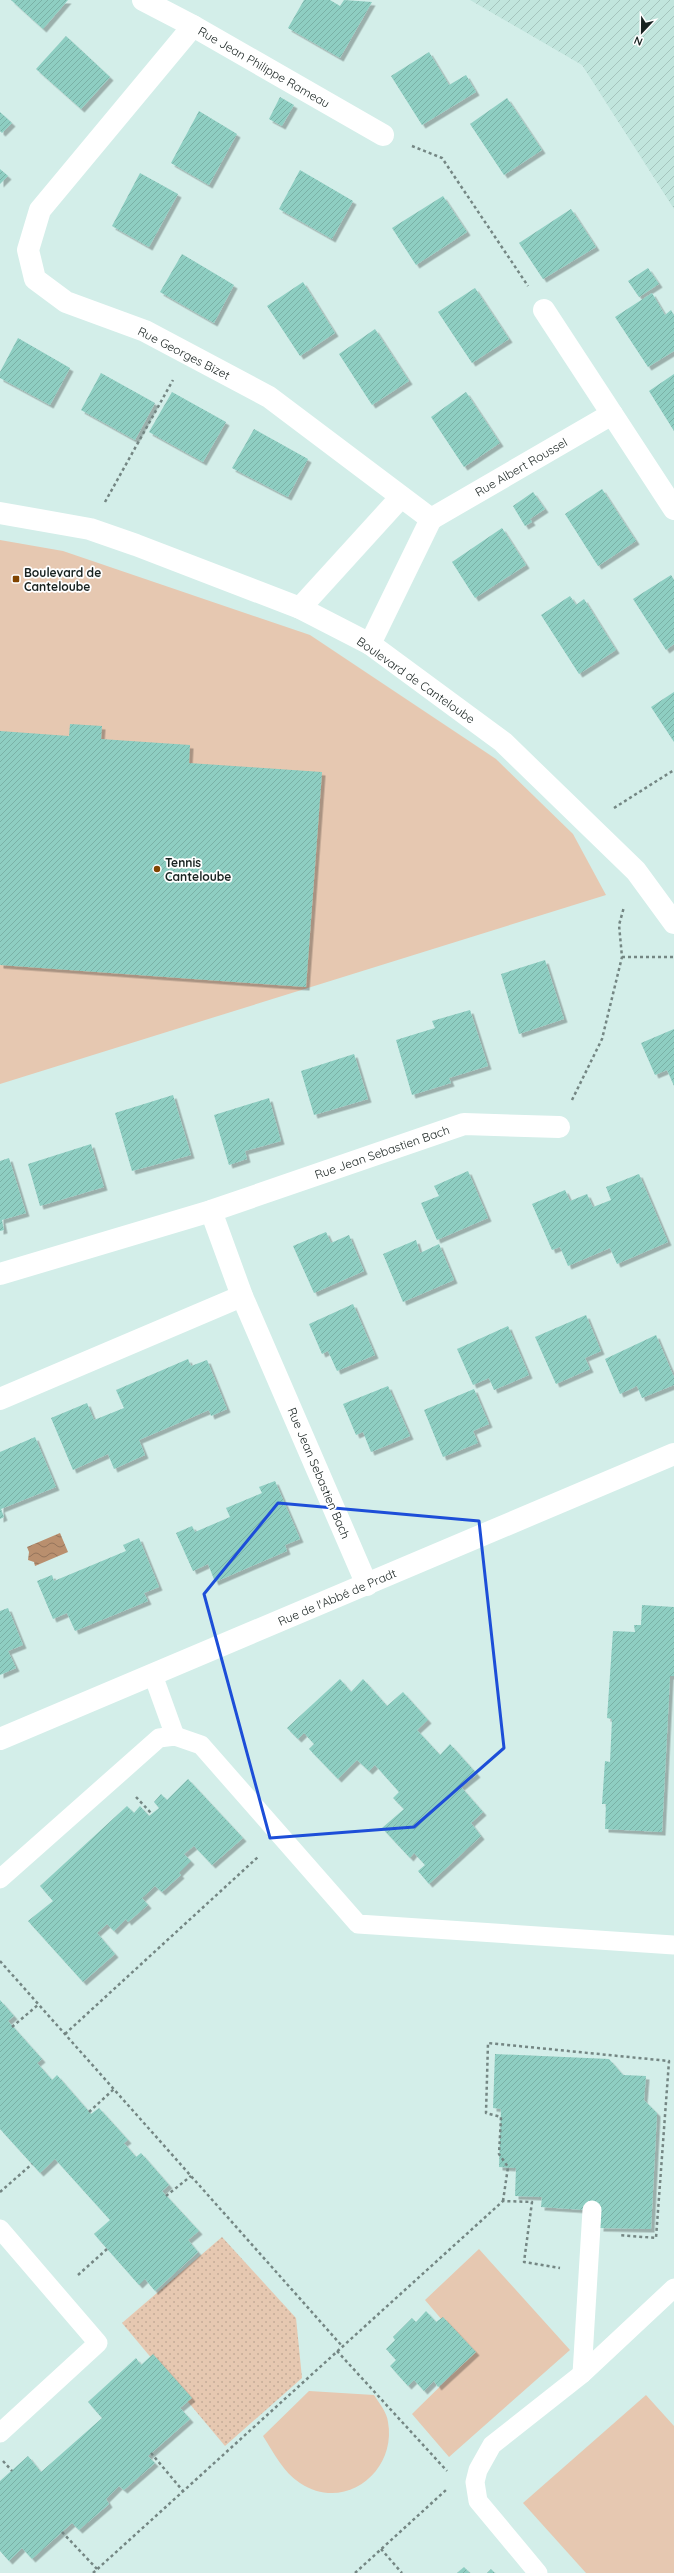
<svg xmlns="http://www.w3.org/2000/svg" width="674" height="2573" viewBox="0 0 674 2573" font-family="Quicksand,sans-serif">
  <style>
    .industrial { fill: url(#industrial-furrows) }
    .grass { fill: url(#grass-dots) }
    .garden { fill: #e6c8b1 }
    .water { fill: url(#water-waves) }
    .building { fill: url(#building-hatch); filter: url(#shadow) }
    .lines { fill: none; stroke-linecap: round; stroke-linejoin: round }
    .path { stroke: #748683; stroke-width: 2.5; stroke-dasharray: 3 3; stroke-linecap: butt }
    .service { stroke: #fff; stroke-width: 19 }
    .minor { stroke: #fff; stroke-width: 22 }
    .marked { fill: none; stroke: #1d4ed8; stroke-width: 3; stroke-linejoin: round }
    .poi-dot { fill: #814400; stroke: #fff; stroke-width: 1.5 }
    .labels { text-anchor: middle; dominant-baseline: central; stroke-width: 3.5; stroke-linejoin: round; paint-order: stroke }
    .street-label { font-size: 12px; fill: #182220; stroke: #fff }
    .poi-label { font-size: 12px; font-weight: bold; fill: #182220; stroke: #fff; text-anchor: start }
  </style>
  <defs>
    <pattern id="industrial-furrows" width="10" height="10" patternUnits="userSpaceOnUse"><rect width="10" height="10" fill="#c1e5dd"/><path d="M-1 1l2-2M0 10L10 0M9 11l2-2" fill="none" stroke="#a5c4bd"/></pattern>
    <pattern id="grass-dots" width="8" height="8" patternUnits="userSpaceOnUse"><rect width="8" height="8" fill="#e6c8b1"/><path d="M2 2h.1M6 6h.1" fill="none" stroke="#c5ac98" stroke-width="1.8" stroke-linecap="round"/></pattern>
    <pattern id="water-waves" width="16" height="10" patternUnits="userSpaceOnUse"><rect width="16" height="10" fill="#b98f6e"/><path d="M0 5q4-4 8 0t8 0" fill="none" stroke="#95745a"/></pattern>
    <pattern id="building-hatch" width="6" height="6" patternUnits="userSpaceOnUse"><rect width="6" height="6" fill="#8ecec2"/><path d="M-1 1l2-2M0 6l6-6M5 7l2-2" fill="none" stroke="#7ab1a6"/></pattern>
    <filter id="shadow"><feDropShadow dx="3.5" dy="3.5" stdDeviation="0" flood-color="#0004"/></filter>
  </defs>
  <rect width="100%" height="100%" fill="#d3eee9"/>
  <path class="industrial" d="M470,0H674V209L582,65Z"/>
  <path class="grass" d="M222,2237L296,2318L302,2378L225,2446L122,2323Z"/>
  <g class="garden">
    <path d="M0,540L63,551L310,635L496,759L573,834L606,895L0,1084Z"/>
    <path d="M479,2249L570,2350L449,2457L412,2414L472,2355L425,2300Z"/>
    <path d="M309,2391L374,2395C379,2403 387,2412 388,2422C397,2471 345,2513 300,2483C283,2472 274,2453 263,2436Z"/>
    <path d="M646,2395L674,2426V2573H586L523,2503Z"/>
  </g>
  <path class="water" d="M60,1533L68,1552L35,1566L34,1562L28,1560L29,1552L27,1547Z"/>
  <g class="building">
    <path d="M11,0H68L43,29Z"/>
    <path d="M304,0H330L340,6L344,0L372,2L340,58L288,28Z"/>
    <path d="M66,36L110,77L81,109L36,69Z"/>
    <path d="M429,52L449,85L466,75L476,92L422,125L391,76Z"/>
    <path d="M280,97L294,105L282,126L269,119Z"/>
    <path d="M507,98L542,150L504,175L470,124Z"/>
    <path d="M199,111L237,134L209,185L171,163Z"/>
    <path d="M0,112L12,123L2,133L0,131Z"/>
    <path d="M0,169L8,176L0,184Z"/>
    <path d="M300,170L353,201L332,239L279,209Z"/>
    <path d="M140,173L178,194L149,247L112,226Z"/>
    <path d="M443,196L467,232L416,265L392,228Z"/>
    <path d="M571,209L596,247L543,279L519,243Z"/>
    <path d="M182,254L234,285L214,323L160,292Z"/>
    <path d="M648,268L659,284L639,297L628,281Z"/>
    <path d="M303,282L335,333L300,356L267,306Z"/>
    <path d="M475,288L509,339L472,363L438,312Z"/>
    <path d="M652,293L665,315L671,310L674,315V351L648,367L615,317Z"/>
    <path d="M375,329L409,381L372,405L339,354Z"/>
    <path d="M18,338L70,368L50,405L0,378V372Z"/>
    <path d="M101,373L155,403L135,440L81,410Z"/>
    <path d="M674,374V431L649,391Z"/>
    <path d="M172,392L226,422L203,462L149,432Z"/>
    <path d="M466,392L500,443L464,467L431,417Z"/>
    <path d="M254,429L308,459L288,497L232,468Z"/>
    <path d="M602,489L636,541L598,566L565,514Z"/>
    <path d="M533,492L545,509L530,519L532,522L525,526L513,506Z"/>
    <path d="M502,528L526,565L475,598L452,562Z"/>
    <path d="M671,575L674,580V644L666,650L633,599Z"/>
    <path d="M570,596L576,605L584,599L616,650L579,674L541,615Z"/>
    <path d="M674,692V742L651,707Z"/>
    <path d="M70,724L102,726L101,739L190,745L189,763L322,772L306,987L0,965V731L69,736Z"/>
    <path d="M545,960L564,1019L519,1034L501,974Z"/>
    <path d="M470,1010L488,1066L449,1078L451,1083L412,1095L396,1040L435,1028L432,1021Z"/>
    <path d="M674,1029V1086L667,1070L655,1075L641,1043Z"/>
    <path d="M354,1054L368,1099L314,1115L301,1071Z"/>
    <path d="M173,1095L191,1155L132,1171L115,1113Z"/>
    <path d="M269,1098L281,1141L245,1151L247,1159L229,1165L214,1115Z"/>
    <path d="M91,1144L104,1187L40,1206L28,1164Z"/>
    <path d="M9,1158L26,1213L2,1220L4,1230L0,1231V1161Z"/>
    <path d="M468,1171L488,1218L437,1240L421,1203L439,1196L434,1186Z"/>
    <path d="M639,1174L668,1242L617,1264L610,1248L568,1266L560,1247L552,1250L532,1204L565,1190L570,1201L587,1194L593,1207L611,1200L606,1187Z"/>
    <path d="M326,1232L331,1243L349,1235L364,1271L314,1293L293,1246Z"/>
    <path d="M416,1240L420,1253L439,1244L454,1280L403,1302L383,1254Z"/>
    <path d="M353,1304L375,1355L337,1371L328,1351L322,1354L309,1324Z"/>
    <path d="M586,1315L601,1351L585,1358L590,1369L556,1384L535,1337Z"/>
    <path d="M508,1326L529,1375L494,1390L489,1378L473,1385L457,1349Z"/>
    <path d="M656,1335L674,1377V1385L642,1398L637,1386L620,1394L605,1359Z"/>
    <path d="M188,1359L191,1366L207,1360L227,1409L211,1416L209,1410L139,1440L145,1455L114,1469L108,1454L73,1470L51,1418L87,1403L94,1420L124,1408L116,1390Z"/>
    <path d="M388,1386L410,1436L371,1452L363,1432L356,1435L343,1404Z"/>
    <path d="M474,1389L489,1424L473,1431L478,1443L443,1457L424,1410Z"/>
    <path d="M35,1437L56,1487L1,1509L4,1517L0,1519V1452Z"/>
    <path d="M275,1481L300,1539L285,1545L287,1551L215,1582L208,1564L193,1571L176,1533L192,1526L195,1532L230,1517L226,1508L262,1493L259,1487Z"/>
    <path d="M139,1538L159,1587L144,1593L148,1601L75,1631L67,1613L53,1619L37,1581L52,1575L54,1581L126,1551L123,1545Z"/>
    <path d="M642,1605L674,1607V1676H670L662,1832L605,1829L606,1804H602L605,1761L610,1762L612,1719L607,1718L613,1631L635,1632L634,1625H641Z"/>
    <path d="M8,1608L23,1645L8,1651L16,1668L0,1675V1611Z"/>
    <path d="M340,1679L351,1692L363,1679L387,1706L403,1692L428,1720L417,1730L440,1755L450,1744L477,1774L461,1787L483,1812L471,1823L481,1836L429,1884L418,1871L425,1865L414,1853L410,1858L382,1828L404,1809L393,1798L399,1792L375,1765L369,1771L357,1760L338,1779L309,1749L314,1744L304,1733L298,1739L287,1728Z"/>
    <path d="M188,1779L243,1838L212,1865L194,1846L184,1854L191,1861L179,1873L181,1875L162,1892L155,1886L142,1898L148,1905L128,1922L126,1919L114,1931L107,1924L97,1933L115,1954L83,1982L28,1921L53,1901L40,1886L127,1806L134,1813L140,1806L149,1816L159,1808L154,1802L161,1794L167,1800Z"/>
    <path d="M0,2000L14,2016L8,2021L42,2059L37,2063L52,2080L57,2075L91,2114L99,2108L128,2140L124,2143L136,2157L141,2153L169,2185L162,2191L199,2231L188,2240L198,2252L155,2291L145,2279L139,2285L94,2234L110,2220L55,2159L40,2173L0,2129Z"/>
    <path d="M495,2054L609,2059L623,2075L646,2076L644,2100L657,2113L651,2229L600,2228L601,2211L541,2207L542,2197L515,2196L516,2168L499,2167L501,2109L493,2108Z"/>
    <path d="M426,2311L436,2322L443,2317L476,2352L438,2387L434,2381L424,2391L414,2380L408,2386L390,2366L396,2360L386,2349L395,2340L393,2337L412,2318L416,2322Z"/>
    <path d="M153,2354L192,2398L180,2408L190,2419L148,2456L155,2463L124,2490L119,2486L106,2499L109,2504L79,2530L72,2523L32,2559L22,2548L9,2561L0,2551V2481L28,2456L41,2472L102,2418L88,2402L136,2358L141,2365Z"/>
    <path d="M464,2567L470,2573H457Z"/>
    <path d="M491,2569L495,2573H487Z"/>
  </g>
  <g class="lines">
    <g class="path">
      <path d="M412,146L442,158L528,286"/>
      <path d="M105,502L173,380"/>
      <path d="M614,808L674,770"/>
      <path d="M622,957H674"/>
      <path d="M572,1100L602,1039L622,957L619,925L624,907"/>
      <path d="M136,1797L152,1814"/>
      <path d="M0,1961L342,2346"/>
      <path d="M12,2027L39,2004"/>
      <path d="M65,2034L259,1856"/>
      <path d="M89,2112L114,2089"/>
      <path d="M0,2192L32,2164"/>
      <path d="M166,2196L191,2176"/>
      <path d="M503,2201L508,2167L499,2154L501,2117L486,2113L488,2043L669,2061L656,2238L619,2235"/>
      <path d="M78,2275L107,2249"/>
      <path d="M337,2351L447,2471"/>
      <path d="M151,2453L183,2491"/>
      <path d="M3,2461L12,2471"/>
      <path d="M62,2532L97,2569"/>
      <path d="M381,2549L402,2573"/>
      <path d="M93,2573L503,2201L532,2202L524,2262L560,2268"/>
      <path d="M355,2573L446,2490"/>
    </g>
    <g class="service">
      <path d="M153,1675L175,1736"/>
      <path d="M0,1879L159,1738L175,1736L201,1745L358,1924L674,1945"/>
      <path d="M0,2229L98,2343L0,2433"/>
      <path d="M582,2374L592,2210"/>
      <path d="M538,2573L478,2501L475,2482L478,2470L492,2445L582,2374L674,2288"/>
    </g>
    <g class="minor">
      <path d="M143,0L193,26L383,135"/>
      <path d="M193,26L40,210L28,250L35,279L66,302L145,331L269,397L431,519L612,414L674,509"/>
      <path d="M544,310L612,414"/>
      <path d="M0,513L90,529L136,545L300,608L370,644L503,742L636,871L674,923"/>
      <path d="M300,608L401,497"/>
      <path d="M370,644L431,519"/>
      <path d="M211,1211L242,1296L367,1585"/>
      <path d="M0,1274L211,1211L464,1124L559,1127"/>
      <path d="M0,1399L242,1296"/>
      <path d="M0,1739L674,1454"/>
    </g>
  </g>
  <path class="marked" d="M278,1503L479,1521L504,1748L414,1827L270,1838L204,1594Z"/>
  <g class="poi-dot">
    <rect x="12" y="575" width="8" height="8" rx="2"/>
    <circle cx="157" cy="869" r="4"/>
  </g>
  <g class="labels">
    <g class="street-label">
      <text transform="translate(264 67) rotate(30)">Rue Jean Philippe Rameau</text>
      <text transform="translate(184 353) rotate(27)">Rue Georges Bizet</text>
      <text transform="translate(521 467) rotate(-30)">Rue Albert Roussel</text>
      <text transform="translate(416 680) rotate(35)">Boulevard de Canteloube</text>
      <text transform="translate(382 1152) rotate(-19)">Rue Jean Sebastien Bach</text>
      <text transform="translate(319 1473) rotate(67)">Rue Jean Sebastien Bach</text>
      <text transform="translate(337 1597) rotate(-23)">Rue de l'Abbé de Pradt</text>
    </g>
    <g class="poi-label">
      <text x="24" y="572">Boulevard de<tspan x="24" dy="14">Canteloube</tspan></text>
      <text x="165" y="862">Tennis<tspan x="165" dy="14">Canteloube</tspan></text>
    </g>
  </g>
  <g transform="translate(642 32) rotate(202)" stroke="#ffffff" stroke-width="3" paint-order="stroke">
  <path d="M0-3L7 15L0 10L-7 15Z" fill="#182220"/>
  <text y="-6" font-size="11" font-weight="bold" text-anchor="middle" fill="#182220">N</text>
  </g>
</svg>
